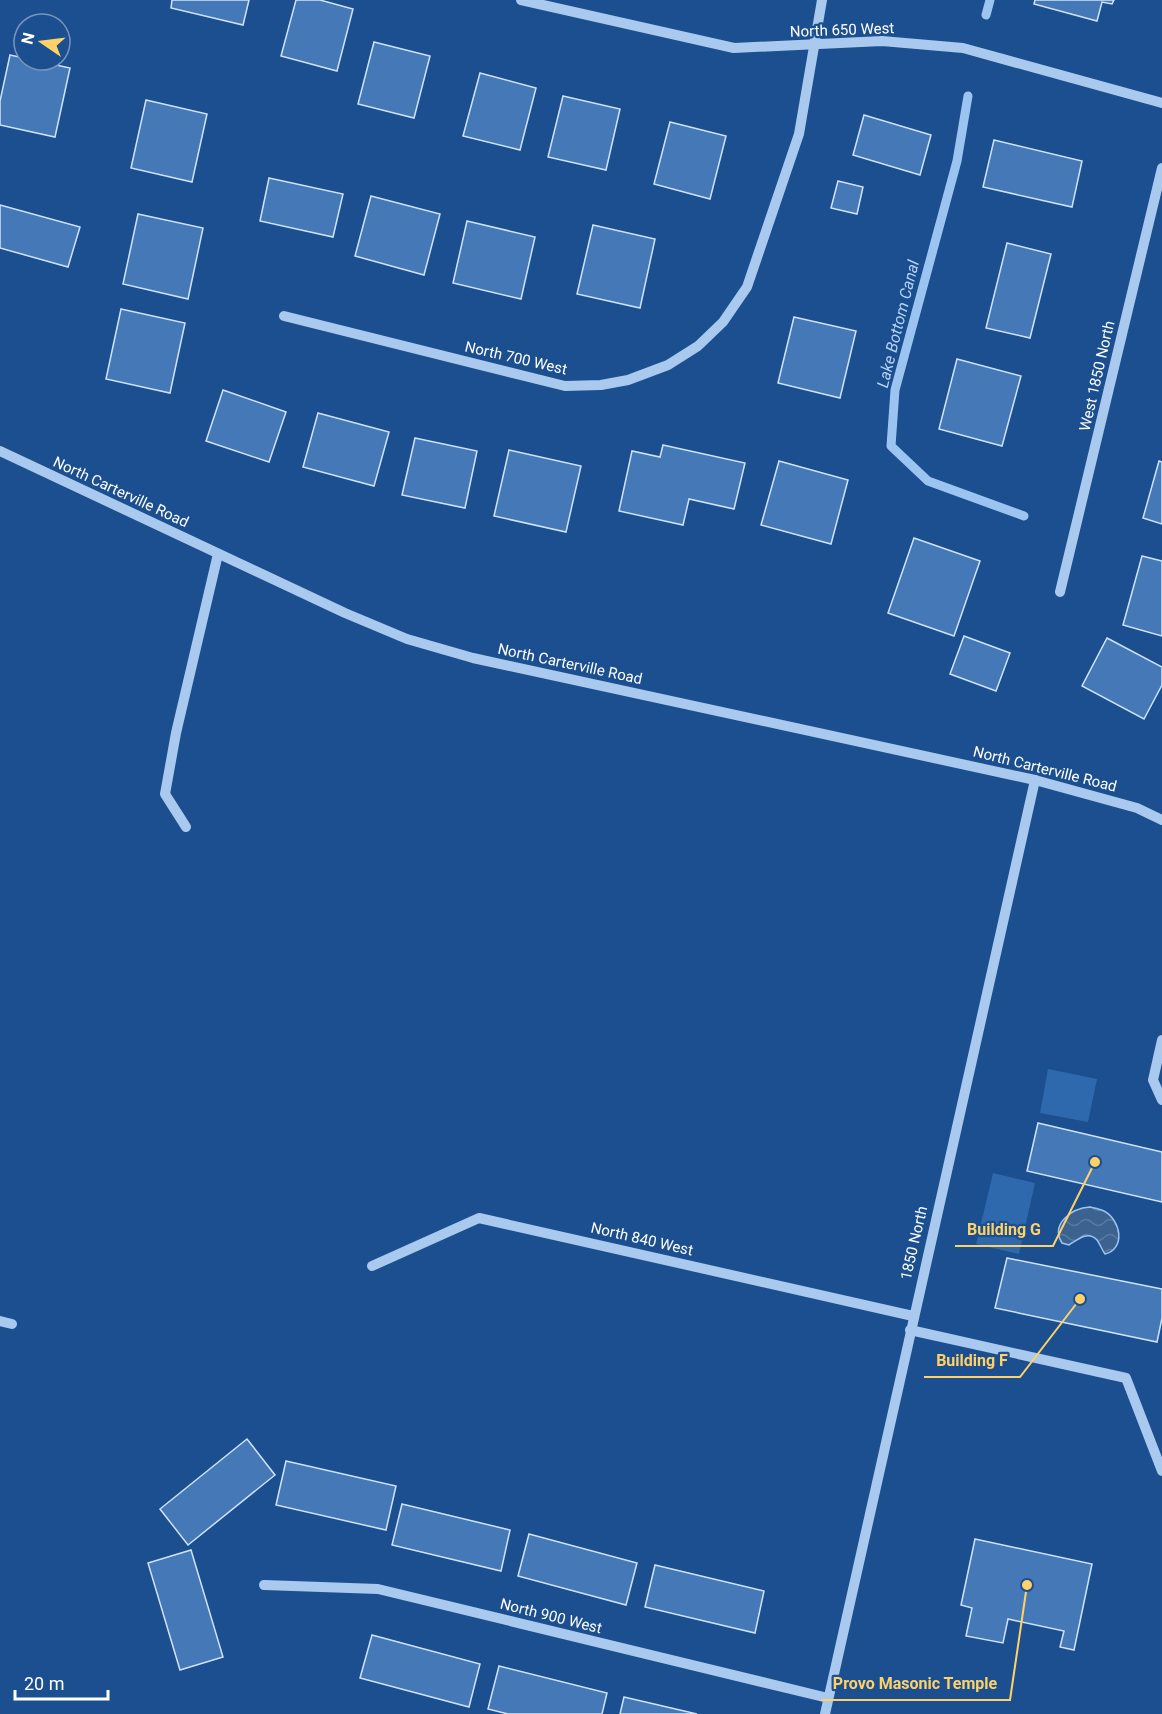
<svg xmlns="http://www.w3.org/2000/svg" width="1162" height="1714" viewBox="0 0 1162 1714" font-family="Roboto,sans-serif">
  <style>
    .garden { fill: #2e69ad }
    .water { fill: url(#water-waves); stroke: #9cc4f0; stroke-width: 1.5 }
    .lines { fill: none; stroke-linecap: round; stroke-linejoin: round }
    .stream { stroke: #9cc4f0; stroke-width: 9 }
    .building { fill: #4478b7; stroke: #cfe3fa; stroke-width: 1.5 }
    .minor { stroke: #a9c9ee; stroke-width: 10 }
    .labels { text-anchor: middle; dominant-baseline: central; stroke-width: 4.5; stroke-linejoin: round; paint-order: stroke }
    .street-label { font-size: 15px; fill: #fff; stroke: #1b4f8f }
    .water-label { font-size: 16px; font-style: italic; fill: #b5d3f5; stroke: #1b4f8f }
    .leader { fill: none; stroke: #ffd166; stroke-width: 2 }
    .callout-dot { fill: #ffd166; stroke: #1b4f8f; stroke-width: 2 }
    .callout-label { font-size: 16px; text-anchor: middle; font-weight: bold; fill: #ffd166; stroke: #1b4f8f; stroke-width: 4.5; stroke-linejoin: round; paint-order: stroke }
  </style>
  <defs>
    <pattern id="water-waves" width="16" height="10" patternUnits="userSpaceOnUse" patternTransform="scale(1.5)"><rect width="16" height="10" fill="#3c6290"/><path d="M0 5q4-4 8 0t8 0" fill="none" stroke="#597aa1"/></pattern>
  </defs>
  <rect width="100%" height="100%" fill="#1b4f8f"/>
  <g class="garden">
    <path d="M1048,1069L1097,1079L1088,1122L1040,1113Z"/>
    <path d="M993,1173L1035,1183L1019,1254L976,1244Z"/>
  </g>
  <path class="water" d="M1090,1207C1094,1208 1100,1209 1104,1211C1121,1220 1126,1249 1105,1254C1102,1250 1100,1244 1097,1240C1088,1230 1077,1240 1069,1245L1062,1243C1050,1224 1072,1208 1090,1207Z"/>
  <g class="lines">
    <g class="stream">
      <path d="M986,15L990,0"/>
      <path d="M968,96L957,161L895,390L891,446L928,481L1024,516"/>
    </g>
  </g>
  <g class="building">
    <path d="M172,0H249L243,25L171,8Z"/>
    <path d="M296,0H320L353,9L337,71L281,56Z"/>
    <path d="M1035,0H1114L1112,4L1102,2L1097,21L1034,4Z"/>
    <path d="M374,42L430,56L414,118L358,104Z"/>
    <path d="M10,55L24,58V60H34L70,68L55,137L0,125V101Z"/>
    <path d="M480,73L536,88L520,150L463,136Z"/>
    <path d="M563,96L620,109L606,170L548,157Z"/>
    <path d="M146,100L207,114L192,182L131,168Z"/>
    <path d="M864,115L931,135L920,175L853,155Z"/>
    <path d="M670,122L726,136L710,199L654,184Z"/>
    <path d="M994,140L1082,161L1072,207L983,187Z"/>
    <path d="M269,178L343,194L333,237L260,221Z"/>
    <path d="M838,181L863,187L857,214L831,208Z"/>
    <path d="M371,196L440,214L424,275L355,256Z"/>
    <path d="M0,205L80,227L68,267L0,248Z"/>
    <path d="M138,214L203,228L188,299L123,284Z"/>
    <path d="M467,221L535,237L521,299L453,283Z"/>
    <path d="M593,225L655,239L640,308L577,294Z"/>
    <path d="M1007,243L1051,254L1030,338L986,328Z"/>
    <path d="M121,309L185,323L170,393L106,379Z"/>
    <path d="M794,317L856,331L840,398L778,383Z"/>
    <path d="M957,359L1021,376L1002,446L939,429Z"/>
    <path d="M223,390L286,412L269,462L206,441Z"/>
    <path d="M318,413L389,432L374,486L303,467Z"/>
    <path d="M415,438L477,451L465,508L402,495Z"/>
    <path d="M663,445L745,463L734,509L689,499L683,525L619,511L632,451L660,457Z"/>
    <path d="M509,450L581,466L566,532L494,516Z"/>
    <path d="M779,461L848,480L831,544L761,525Z"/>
    <path d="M1159,461L1162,462V524L1143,518Z"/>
    <path d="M914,538L980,561L954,636L888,613Z"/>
    <path d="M1142,556L1162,561V636L1123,625Z"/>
    <path d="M964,636L1010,653L996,691L950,674Z"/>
    <path d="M1107,638L1162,667V685L1144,719L1082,686Z"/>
    <path d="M1038,1123L1162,1152V1202L1027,1171Z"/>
    <path d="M1007,1258L1162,1289V1318L1157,1342L995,1308Z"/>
    <path d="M247,1439L275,1475L188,1545L160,1509Z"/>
    <path d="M286,1461L396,1486L386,1530L276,1505Z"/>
    <path d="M402,1504L510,1530L501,1571L392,1545Z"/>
    <path d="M529,1534L637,1563L626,1605L518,1576Z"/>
    <path d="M975,1539L1092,1564L1074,1650L1060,1647L1064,1631L1008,1619L1003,1643L966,1636L972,1608L961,1605Z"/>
    <path d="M191,1550L223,1657L180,1670L148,1563Z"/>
    <path d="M655,1565L764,1591L755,1633L645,1607Z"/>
    <path d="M372,1635L480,1664L469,1707L360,1678Z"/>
    <path d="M499,1666L607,1693L602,1714H508L488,1709Z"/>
    <path d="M624,1697L697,1714H620Z"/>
  </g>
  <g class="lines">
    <g class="minor">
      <path d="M521,0L734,48L882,41L963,48L1162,103"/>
      <path d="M284,316L565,386L601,385L628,380L668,365L698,346L723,322L747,287L799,134L822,0"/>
      <path d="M0,451L345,613L407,639L473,658L1035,780L1137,808L1162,820"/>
      <path d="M1060,592L1162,168"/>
      <path d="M186,827L165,794L176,733L218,554"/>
      <path d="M1162,1040L1153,1080L1162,1100"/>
      <path d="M372,1266L479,1218L913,1316"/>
      <path d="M0,1321L12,1324"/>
      <path d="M910,1330L1126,1378L1162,1471"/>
      <path d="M264,1585L378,1589L828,1698"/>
      <path d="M825,1714L1035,780"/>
    </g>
  </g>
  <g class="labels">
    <g class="street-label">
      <text transform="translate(842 30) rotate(-2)">North 650 West</text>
      <text transform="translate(516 358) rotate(13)">North 700 West</text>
      <text transform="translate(1097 376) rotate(-77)">West 1850 North</text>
      <text transform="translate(121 492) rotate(25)">North Carterville Road</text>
      <text transform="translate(570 664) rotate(12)">North Carterville Road</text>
      <text transform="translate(1045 769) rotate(14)">North Carterville Road</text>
      <text transform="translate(642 1239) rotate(13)">North 840 West</text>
      <text transform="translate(914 1243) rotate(-77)">1850 North</text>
      <text transform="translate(551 1616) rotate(14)">North 900 West</text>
    </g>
    <g class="water-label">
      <text transform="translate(898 324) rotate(-76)">Lake Bottom Canal</text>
    </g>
  </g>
  <path class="leader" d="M1095 1162L1053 1246H955M1080 1299L1020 1377H924M1027 1585L1010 1700H821"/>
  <g class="callout-dot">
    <circle cx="1095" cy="1162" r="6"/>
    <circle cx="1080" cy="1299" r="6"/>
    <circle cx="1027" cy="1585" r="6"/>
  </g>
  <g class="callout-label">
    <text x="1004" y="1235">Building G</text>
    <text x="972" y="1366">Building F</text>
    <text x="915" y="1689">Provo Masonic Temple</text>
  </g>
  <g transform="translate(42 42) rotate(284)"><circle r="28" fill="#1b4f8f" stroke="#7695bc" stroke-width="1.5"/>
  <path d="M0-4.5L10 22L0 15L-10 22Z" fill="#ffd166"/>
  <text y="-9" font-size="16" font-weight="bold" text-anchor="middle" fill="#ffffff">N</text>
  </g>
  <path d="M15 1690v9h93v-9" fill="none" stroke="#ffffff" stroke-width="3"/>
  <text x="24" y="1690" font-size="18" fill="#ffffff" stroke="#1b4f8f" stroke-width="4.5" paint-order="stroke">20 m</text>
</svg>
